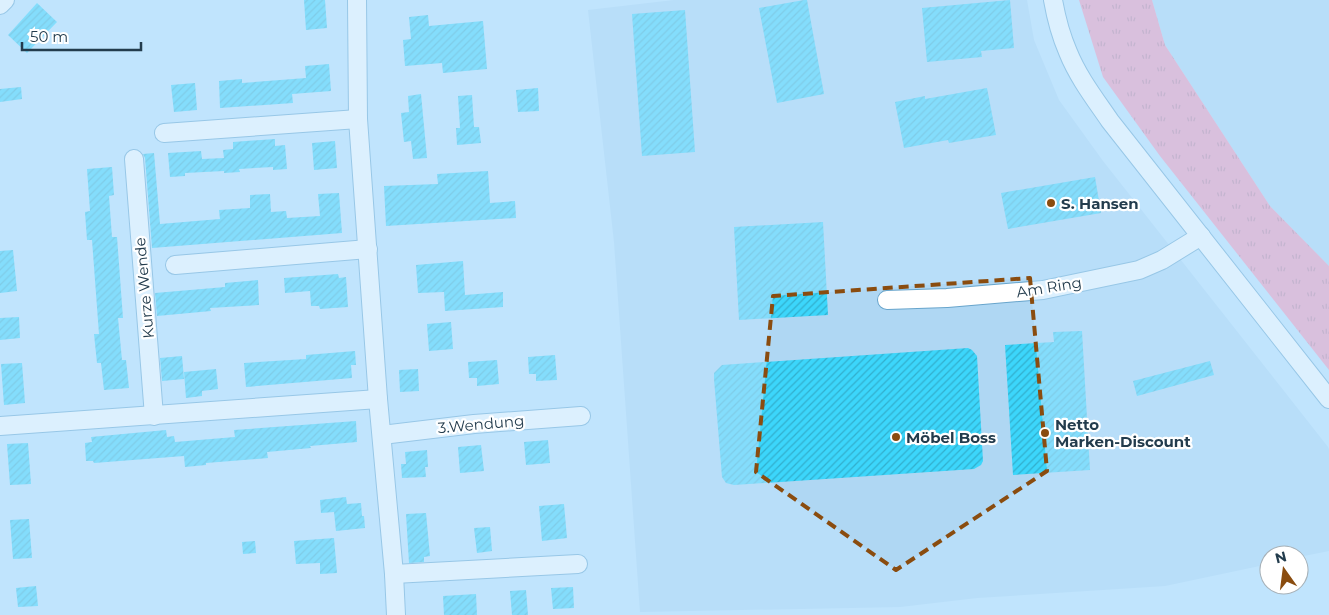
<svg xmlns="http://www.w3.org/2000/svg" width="1329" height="615" viewBox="0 0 1329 615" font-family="Montserrat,sans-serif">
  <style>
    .built { fill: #afd7f3 }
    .grass { fill: url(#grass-tufts) }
    .building { fill: url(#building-hatch) }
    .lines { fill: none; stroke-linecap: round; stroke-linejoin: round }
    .minor-casing { stroke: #68a5cc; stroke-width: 20 }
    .minor { stroke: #fff; stroke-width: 18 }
    .marked { fill: none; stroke: #8a4c0f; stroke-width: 4; stroke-dasharray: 10 6; stroke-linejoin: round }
    .poi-dot { fill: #8a4c0f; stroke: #fff; stroke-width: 2 }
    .labels { text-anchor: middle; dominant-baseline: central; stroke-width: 4.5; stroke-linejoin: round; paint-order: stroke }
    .poi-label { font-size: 15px; font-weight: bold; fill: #233c4d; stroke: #fff; text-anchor: start }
    .street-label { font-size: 15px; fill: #233c4d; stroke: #fff }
  </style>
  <defs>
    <pattern id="grass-tufts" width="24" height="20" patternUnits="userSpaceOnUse" patternTransform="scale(1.25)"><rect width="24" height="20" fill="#f995b7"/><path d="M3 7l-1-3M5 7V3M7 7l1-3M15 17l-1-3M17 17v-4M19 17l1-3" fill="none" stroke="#c97b97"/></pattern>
    <pattern id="building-hatch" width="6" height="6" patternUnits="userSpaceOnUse" patternTransform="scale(1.25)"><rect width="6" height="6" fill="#3cd6fb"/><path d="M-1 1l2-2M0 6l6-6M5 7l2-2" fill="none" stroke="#32afcd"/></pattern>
  </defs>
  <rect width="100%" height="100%" fill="#c0e4fd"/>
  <g class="built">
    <path d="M674,0H1027L1034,40L1059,100L1103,161L1328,447L1329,449V551L1299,557V555H1269V564L1165,586L977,598L900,607L640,612L614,242L588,10Z"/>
    <path d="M1152,0H1329V266L1270,206L1165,45Z"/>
  </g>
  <path class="grass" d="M1079,0H1152L1165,45L1270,206L1329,266V370L1160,156L1103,77Z"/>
  <g class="building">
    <path d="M304,0H325L327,28L306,30Z"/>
    <path d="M804,0H807L824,94L777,103L759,8Z"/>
    <path d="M1010,0L1014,48L981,51L982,57L927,62L922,8Z"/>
    <path d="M37,3L57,22L27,53L8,35Z"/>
    <path d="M685,10L695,152L642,156L632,14Z"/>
    <path d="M428,15L429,26L483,21L487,69L443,73L442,63L405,66L403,40L411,39L409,17Z"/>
    <path d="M329,64L331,91L292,94L293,103L220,108L219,81L242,79V83L306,78L305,66Z"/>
    <path d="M195,83L197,110L174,112L171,85Z"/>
    <path d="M21,87L22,99L0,102V89Z"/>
    <path d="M538,88L539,111L518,112L516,90Z"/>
    <path d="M987,88L996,135L949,143L948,140L904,148L895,102L925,96V99Z"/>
    <path d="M421,94L427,158L413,159L411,141L404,142L401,113L409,112L408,96Z"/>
    <path d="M472,95L474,127H479L481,143L457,145L456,128H460L458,96Z"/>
    <path d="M275,139V146L285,145L287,169L273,170V167L239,169L240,172L224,173V171L185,173V176L170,177L168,153L201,151L202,159L224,158L223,150L233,149V142Z"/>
    <path d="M335,141L337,168L314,170L312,143Z"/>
    <path d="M154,153L160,224L220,219L219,210L250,208V195L270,194L271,212L286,211L287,218L320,216L318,194L339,193L342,233L152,248L145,158L143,154Z"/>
    <path d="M112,167L114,195L109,196L112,237H117L123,318H118L122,360H126L129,388L104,390L101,363H97L94,334H99L92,240H87L85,212L90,211L87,169Z"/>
    <path d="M488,171L490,203L515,201L516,218L386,226L384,186L438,184L437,174Z"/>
    <path d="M1095,177L1101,213L1008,229L1001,193Z"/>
    <path d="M823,222L828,315L739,320L734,227Z"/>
    <path d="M13,250L17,291L0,293V251Z"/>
    <path d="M463,261L465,295L503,292V307L445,311L444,292L418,293L416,265Z"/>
    <path d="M338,274L339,278L346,277L348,307L320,309L319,306H311L310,291L285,293L284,278Z"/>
    <path d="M258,280L259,305L210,308L211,311L157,316L155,293L225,287V283Z"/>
    <path d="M19,317L20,338L0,340V318Z"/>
    <path d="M451,322L453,349L429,351L427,324Z"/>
    <path d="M1082,331L1090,470L1013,475L1005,345L1054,342L1053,332Z"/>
    <path d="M968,348L972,350L977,356L983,461L981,465L974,469L734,485L726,483L722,477L714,379V373L722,365Z"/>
    <path d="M355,351L356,365H351L352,378L246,387L244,363L306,359V355Z"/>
    <path d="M555,355L557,380L536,381V374H529L528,357Z"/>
    <path d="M182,356L184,379L162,381L160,358Z"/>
    <path d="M497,360L499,384L477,386V378H469L468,362Z"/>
    <path d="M1210,361L1214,375L1137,396L1133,381Z"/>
    <path d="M22,363L25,403L4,405L1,364Z"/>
    <path d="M216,369L218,389L202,391V396L186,398L184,372Z"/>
    <path d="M418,369L419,391L400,392L399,370Z"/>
    <path d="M356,421L357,442L310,446L311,448L267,452L268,458L206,463V465L185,467L184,456L94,463L93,461H86L85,443L92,442L91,437L166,430L167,437L174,436L175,442L235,437L234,430Z"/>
    <path d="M548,440L550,463L526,465L524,442Z"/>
    <path d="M28,443L31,484L10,485L7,444Z"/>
    <path d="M481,445L484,471L460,473L458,447Z"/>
    <path d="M427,450L428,467H425L426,477L402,478L401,464H406L405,452Z"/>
    <path d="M346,497L347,504L361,503L362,516H364L365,528L336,531L334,512L321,513L320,500Z"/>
    <path d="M564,504L567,538L542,541L539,506Z"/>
    <path d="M426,513L430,556L424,557V562L409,563L406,514Z"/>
    <path d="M29,519L32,558L13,559L10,520Z"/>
    <path d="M490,527L492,551L477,553L474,528Z"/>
    <path d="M334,538L337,573L320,574V563L296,564L294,541Z"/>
    <path d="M255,541L256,553L243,554L242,542Z"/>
    <path d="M36,586L38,606L18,607L16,588Z"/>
    <path d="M573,587L574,608L553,609L551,588Z"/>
    <path d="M526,590L528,615H512L510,591Z"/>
    <path d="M476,594L477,615H444L443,596Z"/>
  </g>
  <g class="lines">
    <defs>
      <g id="minor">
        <path d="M357,0L358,119L378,399L394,574L396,615"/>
        <path d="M1053,0C1056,17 1061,36 1068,52C1078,77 1095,99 1110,121L1329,399"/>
        <path d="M0,5L5,0"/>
        <path d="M164,133L358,119"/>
        <path d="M134,159L154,416"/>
        <path d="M175,265L368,249"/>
        <path d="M887,300L947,298L1043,290L1139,270L1162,260L1201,236"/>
        <path d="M0,426L378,399"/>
        <path d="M382,435L474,424L581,416"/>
        <path d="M394,574L578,564"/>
      </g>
    </defs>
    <use href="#minor" class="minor-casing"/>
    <use href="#minor" class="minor"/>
  </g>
  <path d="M0 0H1329V615H0ZM1030,278L1047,471L896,570L756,472L773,296Z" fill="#c0e4fd" fill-opacity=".55" fill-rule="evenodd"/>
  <path class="marked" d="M1030,278L1047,471L896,570L756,472L773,296Z"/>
  <g class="poi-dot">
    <circle cx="1051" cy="203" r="5"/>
    <circle cx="1045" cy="433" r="5"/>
    <circle cx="896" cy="437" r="5"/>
  </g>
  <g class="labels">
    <g class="poi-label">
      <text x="1061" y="203">S. Hansen</text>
      <text x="1055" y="424">Netto<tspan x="1055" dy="17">Marken-Discount</tspan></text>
      <text x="906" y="437">Möbel Boss</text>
    </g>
    <g class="street-label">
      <text transform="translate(1049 287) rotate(-9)">Am Ring</text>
      <text transform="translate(144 288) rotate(-95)">Kurze Wende</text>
      <text transform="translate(481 424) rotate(-5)">3.Wendung</text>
    </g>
  </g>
  <g transform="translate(1284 570) rotate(346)"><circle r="24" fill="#ffffff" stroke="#a7b1b8"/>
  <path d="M0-4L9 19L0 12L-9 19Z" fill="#8a4c0f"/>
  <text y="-8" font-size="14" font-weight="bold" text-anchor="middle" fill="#233c4d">N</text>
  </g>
  <path d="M22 42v8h119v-8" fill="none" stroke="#233c4d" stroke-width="2.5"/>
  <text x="30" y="42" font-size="15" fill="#233c4d" stroke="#ffffff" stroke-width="4" paint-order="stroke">50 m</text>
</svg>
